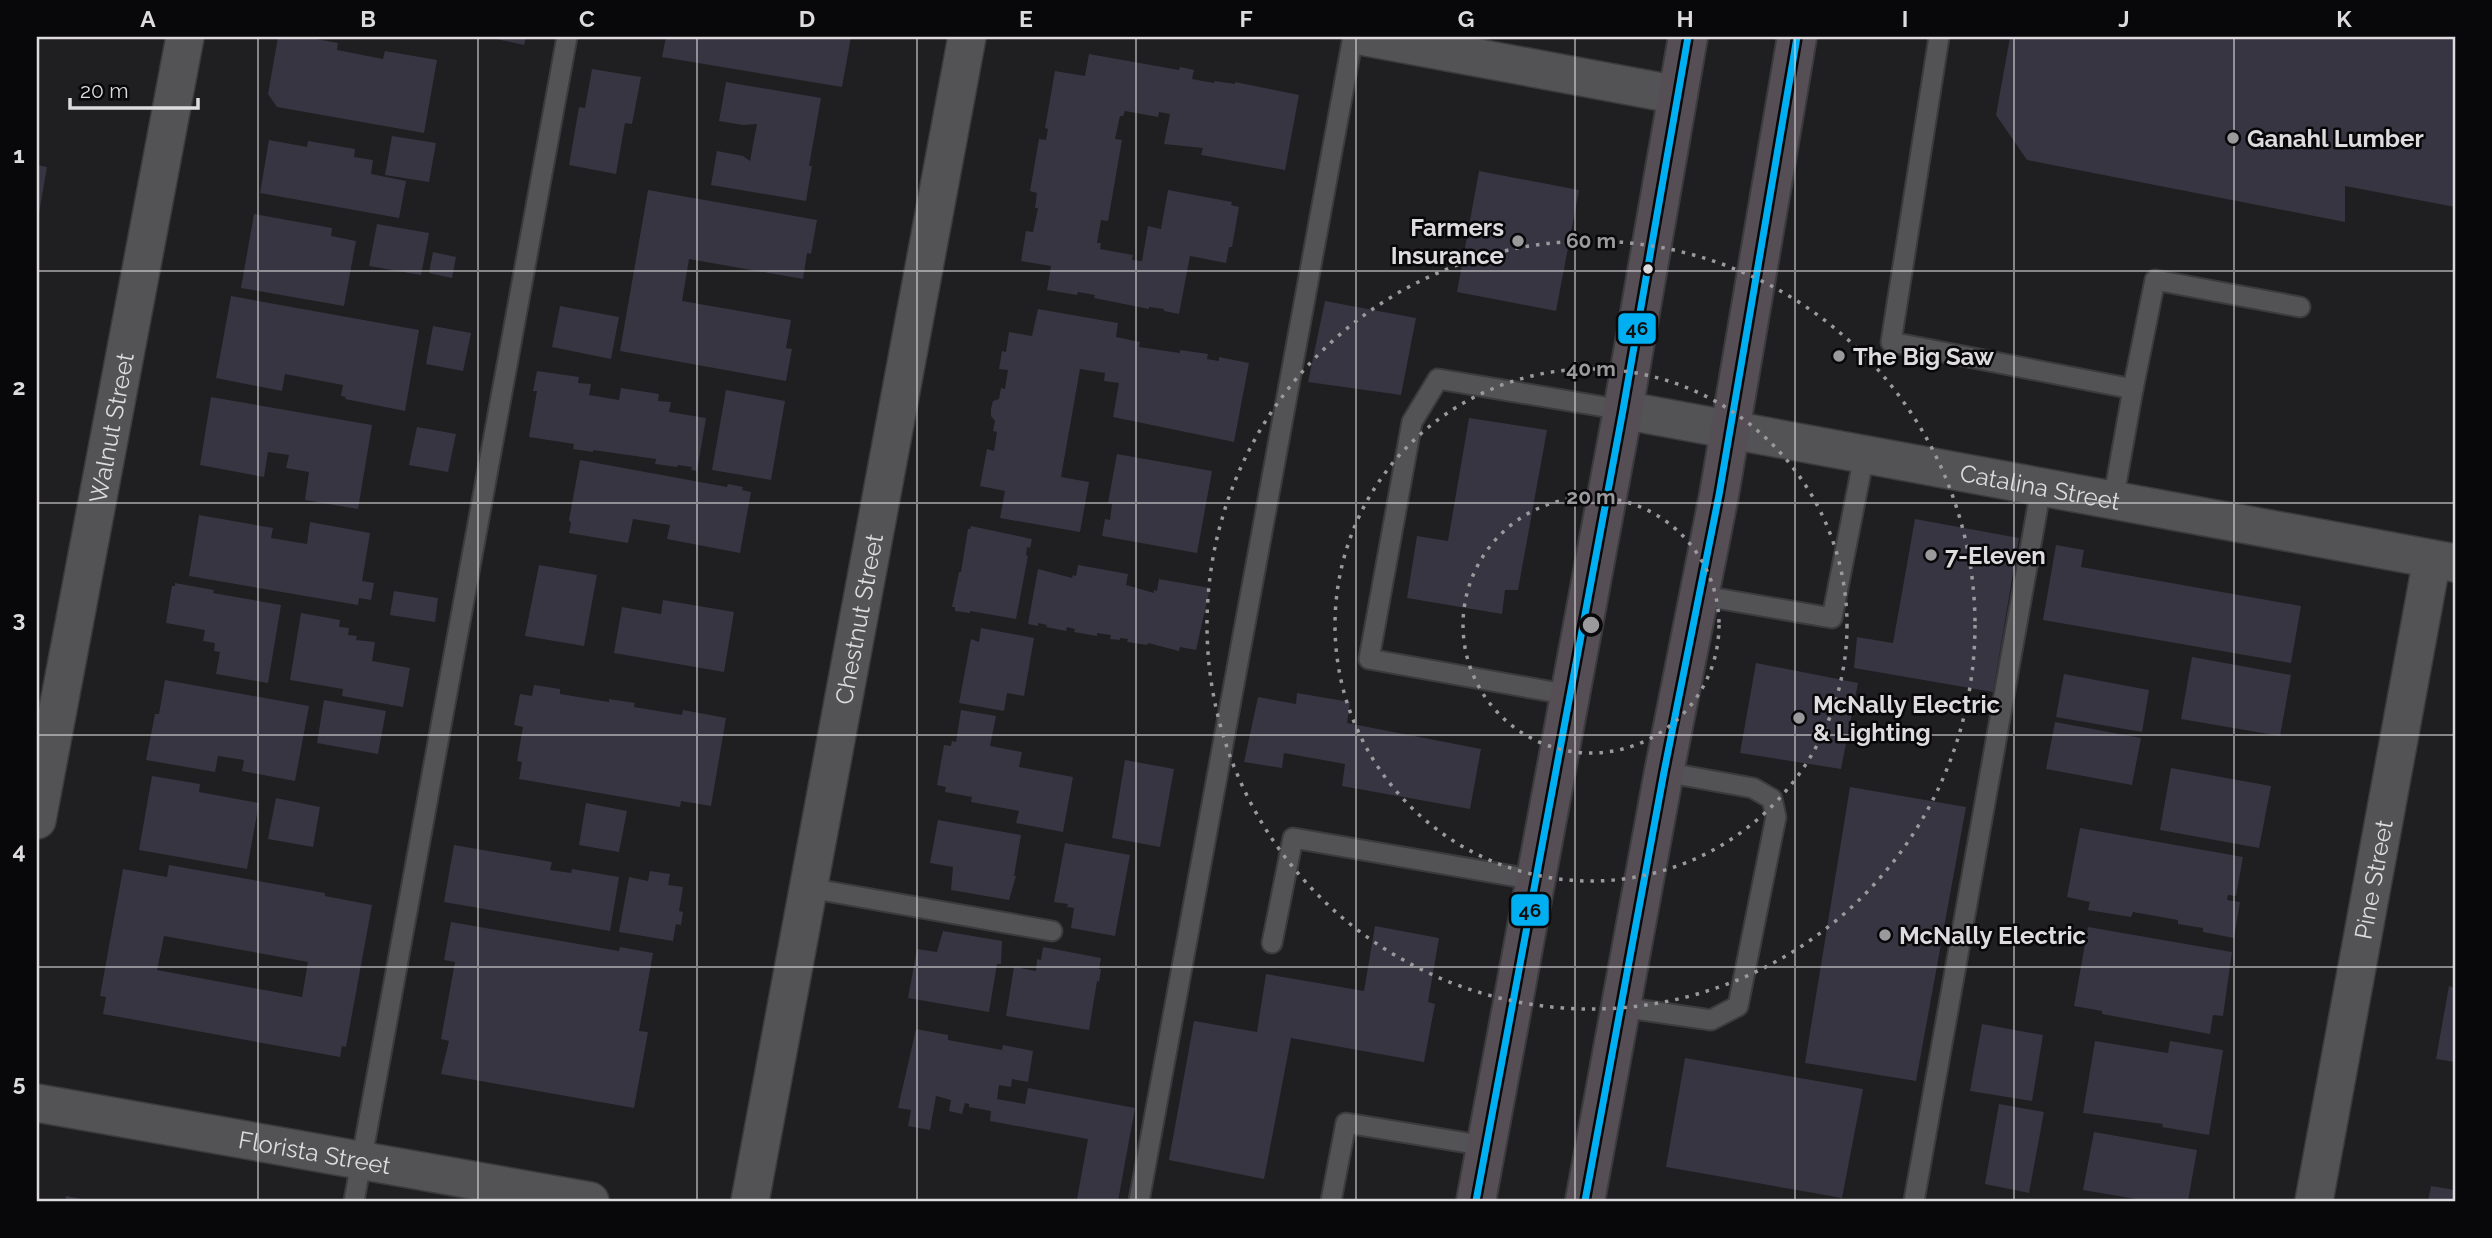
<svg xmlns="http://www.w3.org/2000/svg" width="2492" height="1238" viewBox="0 0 2492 1238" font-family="Raleway,sans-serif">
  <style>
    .building { fill: #373542; fill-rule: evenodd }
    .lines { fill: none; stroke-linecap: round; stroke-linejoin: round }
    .lane-casing { stroke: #3b3a3c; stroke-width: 23 }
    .street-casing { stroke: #3b3a3c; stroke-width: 40 }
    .primary-casing { stroke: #3b3a3c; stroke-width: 42 }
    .lane { stroke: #535254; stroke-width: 19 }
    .street { stroke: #535254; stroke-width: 37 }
    .primary { stroke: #554e54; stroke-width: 38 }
    .bus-1-casing { stroke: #080709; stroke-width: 12 }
    .bus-1 { stroke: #00aff2; stroke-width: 7 }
    .grid { fill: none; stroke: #dddbde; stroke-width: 2; stroke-opacity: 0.55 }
    .ring { fill: none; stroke: #9a999c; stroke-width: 3.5; stroke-dasharray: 3.5 7 }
    .poi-dot { fill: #9a999c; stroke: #080709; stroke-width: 2.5 }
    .bus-dot { fill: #dddbde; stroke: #080709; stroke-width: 2.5 }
    .labels { text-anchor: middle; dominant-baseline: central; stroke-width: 5; stroke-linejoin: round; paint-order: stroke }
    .poi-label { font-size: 24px; font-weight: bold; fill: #dddbde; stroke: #080709; text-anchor: start }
    .street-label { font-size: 24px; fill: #dddbde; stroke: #080709 }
    .centre { fill: #9a999c; stroke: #080709; stroke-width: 3.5 }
    .ring-label { font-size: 21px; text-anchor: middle; font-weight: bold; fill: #9a999c; stroke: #080709; stroke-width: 5; stroke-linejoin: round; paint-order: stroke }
    .line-badge { stroke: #080709; stroke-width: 2.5 }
    .pale-badge-label { font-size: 19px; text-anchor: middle; font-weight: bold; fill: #111 }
    .neatline { fill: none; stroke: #dddbde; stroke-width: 2.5 }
    .grid-label { font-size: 23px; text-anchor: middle; font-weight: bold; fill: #dddbde }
  </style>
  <rect width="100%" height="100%" fill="#1f1e20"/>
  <g class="building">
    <path d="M278,37H305L338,43L337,50L383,59L385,51L437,60L424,133L277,107L268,94Z"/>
    <path d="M488,37H526L524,45Z"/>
    <path d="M666,37H851L842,87L662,57Z"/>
    <path d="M2010,37H2455V207L2345,186V222L2027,160L1996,115Z"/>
    <path d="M1089,54L1179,70L1180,67L1194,70L1192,79L1214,83L1215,81L1235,84V82L1299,95L1285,170L1201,155L1203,148L1164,144L1170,114L1159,112L1158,117L1125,111L1123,116H1120L1115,139L1122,140L1108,221L1101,220L1097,243H1101L1100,249L1133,255L1132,260L1142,261L1148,226L1161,229L1168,190L1232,202L1231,205L1239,207L1232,247H1229L1226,263L1190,256L1179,314L1164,311V309L1149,307V309L1094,298L1095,295L1078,292L1077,295L1047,290L1051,266L1021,261L1026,231L1033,232L1038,208H1035L1037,193L1030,191L1039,139L1046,140L1048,129L1045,128L1055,71L1085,76Z"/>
    <path d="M592,69L641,77L632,124L625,123L616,174L569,165L579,107L585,108Z"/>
    <path d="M726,82L821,98L809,166H812L806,201L711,185L717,151L743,156L750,161L757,124L743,125L719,121Z"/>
    <path d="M392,136L436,143L429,182L385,175Z"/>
    <path d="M269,140L307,147L308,141L355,149L354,157L373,160L371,174L406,181L399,218L260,193Z"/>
    <path d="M37,165L47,167L38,219H37Z"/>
    <path d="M1479,171L1579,190L1556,311L1457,292Z"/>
    <path d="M648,190L817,220L811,254L807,253L803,279L689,259L682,301L791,320L786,348L792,349L786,381L620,351Z"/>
    <path d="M254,214L332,228L331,236L356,241L344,306L241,288Z"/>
    <path d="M377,224L429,233L421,275L369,266Z"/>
    <path d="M433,252L456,257L452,278L429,273Z"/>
    <path d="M231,296L419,330L405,411L345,399L346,397L341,396L343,385L285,374L282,391L216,378Z"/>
    <path d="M1325,301L1416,318L1401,395L1308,382Z"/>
    <path d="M560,306L619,317L611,359L552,347Z"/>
    <path d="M1038,309L1118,323L1116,337L1140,342L1139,347L1180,353V350L1208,354L1207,359L1219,361V357L1249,363L1234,442L1113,417L1119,383L1104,381L1105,373L1080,369L1061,477L1089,482L1080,532L1000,518L1005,491L980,486L987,449L994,451L997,432L993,431L995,421L991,416V409L993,401L999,399L1001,388L1005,389L1008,370L999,369L1002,351L1006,352L1009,332L1032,336Z"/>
    <path d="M433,326L471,333L463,371L426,364Z"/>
    <path d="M537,371L579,377L578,383L591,384L589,395L619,400L621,388L659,394L658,401L671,402L669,412L706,418L697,471L691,470L692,467L678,465L677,467L655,464L656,459L593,450V452L573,449L574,444L529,437L537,391H533Z"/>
    <path d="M726,390L785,401L771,480L712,470Z"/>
    <path d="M211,397L372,425L358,509L305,500L309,472L286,468L289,455L268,452L264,477L200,465Z"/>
    <path d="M1469,418L1547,430L1518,590H1505L1502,614L1407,598L1417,536L1448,541Z"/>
    <path d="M417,427L456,434L448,472L409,465Z"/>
    <path d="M1117,454L1212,471L1197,553L1102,536L1105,519L1110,520L1112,504L1108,503Z"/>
    <path d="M580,460L727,487L728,484L743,487L742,490L751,492L740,553L667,539L670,525L633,519L628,543L569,533L571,523L569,520Z"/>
    <path d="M199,515L273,528L271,538L307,544L310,522L370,533L362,581L374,583L371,600L359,598L358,605L189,576Z"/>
    <path d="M1915,519L2019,538L1993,692L1854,668L1857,637L1893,643Z"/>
    <path d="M971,526L1032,539L1030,548L1027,547L1026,555L1028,556L1016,619L970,611V613L955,611V607H952L959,572H961L968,529H970Z"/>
    <path d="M2056,545L2084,550L2081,567L2301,606L2291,663L2043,620Z"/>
    <path d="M539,565L597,575L584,646L525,636Z"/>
    <path d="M1078,565L1128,574L1126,585L1154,593V590L1157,591L1159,579L1210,588L1196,650L1180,647L1179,651L1148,643L1147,645L1127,642L1128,639L1120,638V640L1110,639L1111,635L1097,633V636L1074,632L1075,629L1067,627L1066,631L1046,627L1047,625L1038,623V626L1028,624L1038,569L1072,578L1073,575L1076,576Z"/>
    <path d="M175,583L214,590L213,593L281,605L268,683L216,674L220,652L214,651L215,643L203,641L205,630L166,623L172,586H175Z"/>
    <path d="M394,591L438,598L435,622L390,615Z"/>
    <path d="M663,600L734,612L724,672L614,653L622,607L661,614Z"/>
    <path d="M301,613L340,620L339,627L349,628L348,635L357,636L356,640L375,642L372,661L410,668L403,707L342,696L343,689L290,680Z"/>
    <path d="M981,628L1034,638L1024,696L1007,693L1004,711L959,703L971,639L979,642Z"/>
    <path d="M2192,657L2291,675L2280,736L2181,719Z"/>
    <path d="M1756,663L1858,683L1841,769L1740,753Z"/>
    <path d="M2064,674L2149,690L2142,732L2056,717Z"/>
    <path d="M165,680L309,706L295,781L242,771L244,760L218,756L215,772L146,760L155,714H159Z"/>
    <path d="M534,685L560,689V694L609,702V699L635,703L634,707L682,715L683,710L726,718L711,806L681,801L680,807L519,779L522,762L517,761L523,727L514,725L520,694L532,696Z"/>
    <path d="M1297,693L1350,702L1347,723L1481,749L1470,809L1342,786L1345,764L1284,753L1282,768L1244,762L1258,697L1296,704Z"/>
    <path d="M324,700L386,711L378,754L317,743Z"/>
    <path d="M961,710L996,716L990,746L1022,752L1019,767L1073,777L1063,832L1016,823L1019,811L971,802L972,797L945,792L946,787L937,785L944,745L951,746L952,741L956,742Z"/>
    <path d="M2055,722L2141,738L2132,785L2046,769Z"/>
    <path d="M1125,760L1174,769L1160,847L1112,838Z"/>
    <path d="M2171,768L2271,786L2259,848L2160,830Z"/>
    <path d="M152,776L200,784L199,792L259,803L247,869L139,850Z"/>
    <path d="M1850,787L1966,807L1916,1081L1805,1063Z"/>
    <path d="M276,798L320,807L313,847L268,839Z"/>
    <path d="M586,803L627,811L619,852L579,845Z"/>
    <path d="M938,820L1021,835L1014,876H1016L1009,900L951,890L953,867L930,863Z"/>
    <path d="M2080,828L2243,857L2236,896L2228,895L2227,900L2240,902L2234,938L2203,932V928L2178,924V920L2133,912L2131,917L2088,910L2090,902L2067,897Z"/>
    <path d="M1065,843L1130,855L1115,936L1071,928L1074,908L1067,907L1068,904L1054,902Z"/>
    <path d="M454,845L552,862L550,870L571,873L572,869L619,877L610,931L444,902Z"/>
    <path d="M169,865L325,893V896L372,905L346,1047L342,1046L340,1057L103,1014L106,997L100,996L123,869L167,877ZM164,936L308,962L302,997L157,970Z"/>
    <path d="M650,871L670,874L668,885L683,887L679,911L683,912L681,925L676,924L673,941L619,932L629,877L648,881Z"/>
    <path d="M451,922L619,951L620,947L653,953L639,1031L648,1032L634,1108L441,1074L449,1041L441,1039L455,962L444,960Z"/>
    <path d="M1375,926L1439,938L1428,1002L1435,1004L1424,1062L1291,1038L1264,1179L1169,1160L1194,1021L1257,1032L1266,974L1364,991Z"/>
    <path d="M2088,927L2232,952L2223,1016L2213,1015L2210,1034L2102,1014V1011L2074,1006Z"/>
    <path d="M943,931L1002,941L1001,964H997L989,1012L908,998L917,949L937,952Z"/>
    <path d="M1043,947L1101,958L1099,969H1101L1099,982L1097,981L1089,1030L1006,1016L1014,967L1036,971L1037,959L1041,960Z"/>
    <path d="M2449,986L2455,988V1062L2436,1059Z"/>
    <path d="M1982,1024L2043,1035L2032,1101L1970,1091Z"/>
    <path d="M916,1029L948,1035V1040L1002,1050L1003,1045L1033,1051L1028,1082L1012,1079L1011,1087L999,1085L997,1099L1025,1104L1028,1088L1135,1108L1118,1201L1077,1199L1088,1139L990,1121L991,1111L969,1107V1104L965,1103L962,1114L949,1111L951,1100L936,1096L930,1130L908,1126L911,1110L898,1108Z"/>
    <path d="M2095,1041L2168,1053L2170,1041L2223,1050L2209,1135L2162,1127L2163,1124L2083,1113Z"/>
    <path d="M1685,1058L1863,1089L1842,1198L1666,1167Z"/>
    <path d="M1999,1104L2044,1112L2029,1193L1985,1184Z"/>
    <path d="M2094,1132L2197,1150L2188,1201H2148L2083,1190Z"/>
    <path d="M2431,1186L2455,1190V1201H2428Z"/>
    <path d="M66,1196L87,1200V1201H65Z"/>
  </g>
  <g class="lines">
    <defs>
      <g id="lane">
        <path d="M1939,37L1891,342L2133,389L2113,501"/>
        <path d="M2133,389L2155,280L2300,307"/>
        <path d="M1698,595L1832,618L1864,456"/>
        <path d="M1570,695L1369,659L1412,422L1438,379L1623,410"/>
        <path d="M809,888L1052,931"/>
        <path d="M1272,943L1293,838L1536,880"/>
        <path d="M1621,1007L1711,1020L1738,1006L1776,817L1772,799L1753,788L1664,772"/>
        <path d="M354,1201L567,37"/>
        <path d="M1139,1201L1353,37"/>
        <path d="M1331,1201L1346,1123L1486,1146"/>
        <path d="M1914,1201L2041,488"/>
      </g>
      <g id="street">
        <path d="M1366,37L1678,95"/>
        <path id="s1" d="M1623,410L2455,563"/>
        <path id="s2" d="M37,820L185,37"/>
        <path id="s3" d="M37,1103L590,1201"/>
        <path id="s4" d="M750,1201L967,37"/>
        <path id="s5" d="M2314,1201L2432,559"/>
      </g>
      <g id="primary">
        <path d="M1476,1201L1623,410L1688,37"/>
        <path d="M1585,1201L1664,772L1719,495L1797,37"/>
      </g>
    </defs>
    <use href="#lane" class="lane-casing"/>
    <use href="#street" class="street-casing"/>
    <use href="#primary" class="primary-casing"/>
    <use href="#lane" class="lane"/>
    <use href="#street" class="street"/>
    <use href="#primary" class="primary"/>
    <defs>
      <g id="bus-1">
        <path d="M1476,1201L1623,410L1688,37"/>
        <path d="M1585,1201L1664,772L1719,495L1797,37"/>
      </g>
    </defs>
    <use href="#bus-1" class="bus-1-casing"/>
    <use href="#bus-1" class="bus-1"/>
  </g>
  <path class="grid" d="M258,37V1201M478,37V1201M697,37V1201M917,37V1201M1136,37V1201M1356,37V1201M1575,37V1201M1795,37V1201M2014,37V1201M2234,37V1201M37,271H2455M37,503H2455M37,735H2455M37,967H2455"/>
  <g class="ring">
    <circle cx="1591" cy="625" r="128"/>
    <circle cx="1591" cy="625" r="256"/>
    <circle cx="1591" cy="625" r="384"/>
  </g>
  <g class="poi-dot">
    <circle cx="2233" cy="138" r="7"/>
    <circle cx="1518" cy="241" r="7"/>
    <circle cx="1839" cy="356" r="7"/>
    <circle cx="1931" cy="555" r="7"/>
    <circle cx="1799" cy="718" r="7"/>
    <circle cx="1885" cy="935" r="7"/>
  </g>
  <circle class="bus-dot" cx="1648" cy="269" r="6"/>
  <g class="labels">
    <g class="poi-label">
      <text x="2247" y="138">Ganahl Lumber</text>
      <text x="1504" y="227" text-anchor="end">Farmers<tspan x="1504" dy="28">Insurance</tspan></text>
      <text x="1853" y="356">The Big Saw</text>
      <text x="1945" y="555">7-Eleven</text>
      <text x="1813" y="704">McNally Electric<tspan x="1813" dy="28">&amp; Lighting</tspan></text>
      <text x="1899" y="935">McNally Electric</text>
    </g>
    <g class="street-label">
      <text stroke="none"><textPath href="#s2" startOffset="399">Walnut Street</textPath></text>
      <text stroke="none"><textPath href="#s1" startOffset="424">Catalina Street</textPath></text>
      <text stroke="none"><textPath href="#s4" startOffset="592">Chestnut Street</textPath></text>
      <text stroke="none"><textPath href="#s5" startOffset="327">Pine Street</textPath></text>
      <text stroke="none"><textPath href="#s3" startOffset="282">Florista Street</textPath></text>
    </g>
  </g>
  <circle cx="1591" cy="625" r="10" class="centre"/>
  <g class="ring-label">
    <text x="1591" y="248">60 m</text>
    <text x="1591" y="376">40 m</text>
    <text x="1591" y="504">20 m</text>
  </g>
  <g class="line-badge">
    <rect x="1617" y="312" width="40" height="33" rx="7" fill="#00aff2"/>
    <rect x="1510" y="893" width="40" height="34" rx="7" fill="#00aff2"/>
  </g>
  <g class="pale-badge-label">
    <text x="1637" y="335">46</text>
    <text x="1530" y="917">46</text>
  </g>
  <rect width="2492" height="1238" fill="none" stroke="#080709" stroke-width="77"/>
  <path d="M70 98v10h128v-10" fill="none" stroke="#dddbde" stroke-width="3.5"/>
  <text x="80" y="98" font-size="21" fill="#dddbde" stroke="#080709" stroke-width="5" paint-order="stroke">20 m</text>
  <rect x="38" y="38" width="2416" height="1162" class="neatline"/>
  <g class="grid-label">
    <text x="148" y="27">A</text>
    <text x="368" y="27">B</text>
    <text x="587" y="27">C</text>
    <text x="807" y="27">D</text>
    <text x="1026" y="27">E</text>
    <text x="1246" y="27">F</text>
    <text x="1466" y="27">G</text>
    <text x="1685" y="27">H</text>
    <text x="1905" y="27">I</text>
    <text x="2124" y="27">J</text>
    <text x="2344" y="27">K</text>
    <text x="19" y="163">1</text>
    <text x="19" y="395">2</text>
    <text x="19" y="627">3</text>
    <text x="19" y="859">4</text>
    <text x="19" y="1091">5</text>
  </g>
</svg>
